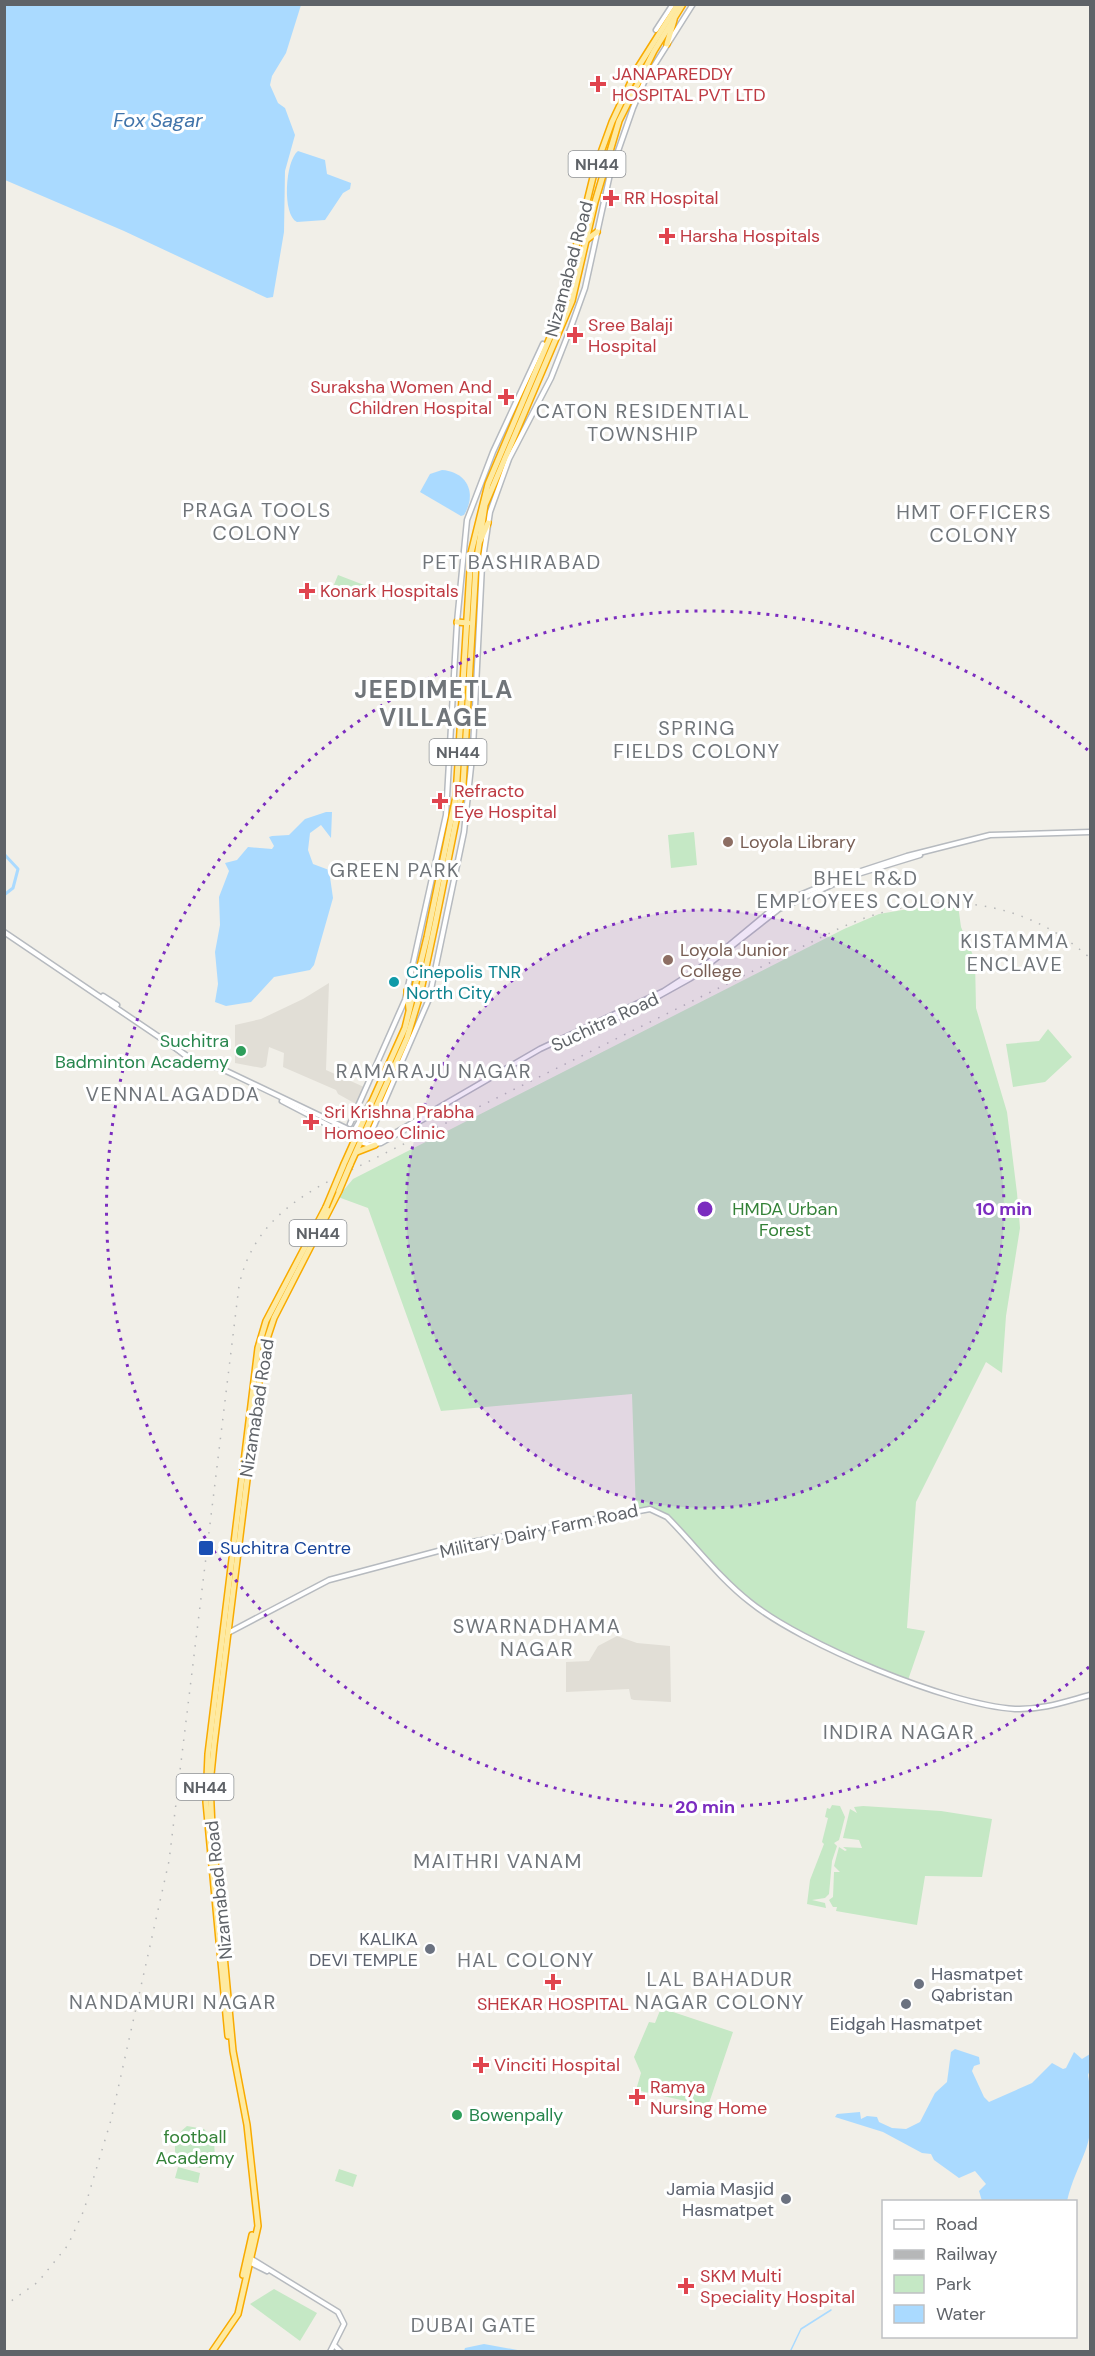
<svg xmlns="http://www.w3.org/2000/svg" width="1095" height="2356" font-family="'DM Sans',sans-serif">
	<rect width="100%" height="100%" fill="#f1efe8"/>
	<g fill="#e1ded6">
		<path d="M329 983 326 1070 364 1087 356 1104 338 1094 336 1090 283 1067 284 1053 269 1047 266 1066 262 1068 235 1063V1025L261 1019 303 999Z"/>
		<path d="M617 1636 637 1643 670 1646 671 1702 634 1700 631 1699 629 1689 566 1692V1662L589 1661 598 1646Z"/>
	</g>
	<g fill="#c5e8c5">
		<path d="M338 575 364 585 358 597 333 587Z"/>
		<path d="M694 832 697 865 671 868 668 835Z"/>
		<path d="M932 905H958L961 927 975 960 976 1008 1007 1112 1017 1193 1020 1228 1006 1316 1002 1373 986 1362 916 1502 907 1628 925 1631 908 1680C858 1661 790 1635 748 1601 716 1576 689 1541 661 1512L652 1510 636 1513 632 1394 441 1411 368 1208 338 1197 353 1179 844 929 879 914Z"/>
		<path d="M1048 1029 1072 1057 1045 1082 1013 1087 1006 1044 1039 1041Z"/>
		<path d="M832 1805 840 1806 845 1817 839 1840 834 1843 837 1846 832 1861 829 1894 825 1898 812 1900 825 1903 826 1908 807 1904 810 1880 824 1844 822 1842 828 1818 825 1817 827 1808 830 1809Z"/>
		<path d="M863 1806 941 1811 992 1819 982 1877 925 1876 917 1925 836 1911 837 1907H833L829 1900 833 1897 834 1872H840L834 1866 839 1847 845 1851 847 1850 843 1847 862 1848 859 1840 843 1838 850 1809 857 1813 854 1807Z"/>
		<path d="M661 2008 733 2032 708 2106 636 2090 641 2073 634 2057 649 2022 655 2023Z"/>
		<path d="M187 2126 204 2129 214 2140 215 2158 200 2168 177 2162C173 2147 174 2136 187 2126Z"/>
		<path d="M178 2167 200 2173 198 2183 175 2178Z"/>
		<path d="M339 2169 357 2175 353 2187 335 2181Z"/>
		<path d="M274 2289 317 2313 300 2341 250 2304Z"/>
	</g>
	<g fill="#aadaff">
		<path d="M5 4 301 5 286 53 272 76 270 85 278 103 285 108 295 135 285 171 284 232 273 297 267 298 124 231 5 180Z"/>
		<path d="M298 151 325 160 327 174 351 183 350 189 343 193 325 220 297 222C282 215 285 161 298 151Z"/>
		<path d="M442 470C468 472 477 494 464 515L461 516 420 492 430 474Z"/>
		<path d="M326 812H332L331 838 321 825 310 833 308 850 313 864 329 870 333 898 314 965 310 970 274 977 251 1002 226 1006 215 1002 218 984 215 952 220 925 219 897 229 871 225 863 237 860 248 847 272 849 274 846 269 837 272 836 289 835 305 819Z"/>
		<path d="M955 2049 979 2057 980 2064 974 2066 972 2071 984 2097 989 2102 1032 2083 1052 2063 1063 2069 1066 2068 1074 2052 1082 2059 1090 2054V2070L1088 2075C1092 2098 1094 2126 1086 2149 1079 2168 1072 2180 1067 2201H982L979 2191 986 2184 975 2171 959 2178 934 2160 931 2154 922 2153 883 2132 835 2117 837 2114 860 2112 861 2119 867 2116 877 2117 879 2122 892 2128 906 2129 920 2122 935 2093 947 2082 951 2052Z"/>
		<path d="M484 2344 523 2351H464L465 2348Z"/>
	</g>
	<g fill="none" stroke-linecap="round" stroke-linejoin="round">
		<path stroke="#aadaff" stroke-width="1.5" d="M790 2352 801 2329 831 2310"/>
		<path stroke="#aadaff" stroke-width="3" d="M4 854 18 869 13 888 4 895"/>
		<defs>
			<g id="secondary">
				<path d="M656 30 673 4"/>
				<path d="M861 873 920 855"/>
				<path d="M4 932 196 1062 220 1068 352 1131 355 1129 370 1103"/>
				<path d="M103 996 117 1005"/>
				<path d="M590 1029 628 1013 691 978 779 909 849 877"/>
				<path d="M167 1041 187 1057"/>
				<path d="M282 1101 355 1139"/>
				<path d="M350 1124 405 1000 446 815 457 622 467 520 493 452 543 344"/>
				<path d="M362 1138 376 1142 388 1137 540 1049 664 991 709 962 774 908 795 897 843 877 907 856 990 835 1090 832"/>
				<path d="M380 1141 372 1139 370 1135 429 999 464 832 473 748 482 565 490 512 509 459 551 378 571 327 585 288 610 174 633 108 645 80 693 4"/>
				<path d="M361 1142 370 1145 381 1143 436 1112"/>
				<path d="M228 1633 329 1580 472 1542 650 1509 667 1517C694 1544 719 1578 750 1602 802 1644 948 1705 1015 1709 1042 1710 1064 1702 1090 1695"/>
				<path d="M250 2258 338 2312 344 2324 330 2352"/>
				<path d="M249 2262 267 2271"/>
				<path d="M335 2346 341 2352"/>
			</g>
			<g id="trunk">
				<path d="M667 44 674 20"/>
				<path d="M585 241 597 232"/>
				<path d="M480 541 488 523"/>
				<path d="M457 622 468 623"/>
				<path d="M407 991 409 1009"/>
				<path d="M357 1152 375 1145"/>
				<path d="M344 1164 405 1028 427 937 456 796 471 553 488 484 559 316 595 169 612 122 637 69 678 4"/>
				<path d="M350 1165 407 1038 420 995 435 925 463 786 476 564 485 505 572 301 595 202 619 121 654 51 683 4"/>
				<path d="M228 2036 206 1802 208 1754 258 1348 266 1321 326 1207"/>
				<path d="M243 2275 252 2235"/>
				<path d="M212 2352 238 2314 258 2226 247 2125 233 2051 212 1827 210 1784 214 1745 263 1351 274 1318 339 1191"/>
			</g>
		</defs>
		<use href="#secondary" stroke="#b6babf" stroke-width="7"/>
		<use href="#trunk" stroke="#f9ab00" stroke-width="8"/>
		<use href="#secondary" stroke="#fff" stroke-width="4"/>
		<use href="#trunk" stroke="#feeaa1" stroke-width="5"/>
		<path stroke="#b6b7b8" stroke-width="1.5" stroke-dasharray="1.5 8" stroke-linecap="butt" d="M4 2306 38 2282 68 2245 84 2210 111 2120 169 1861 239 1286C250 1234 284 1205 329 1181L838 929C924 889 1017 893 1090 958"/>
		<defs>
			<g id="trunk-bridge">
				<path d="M339 1191 350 1165"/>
				<path d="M326 1207 344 1164"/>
			</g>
		</defs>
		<use href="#trunk-bridge" stroke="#f9ab00" stroke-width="8" stroke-linecap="butt"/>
		<use href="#trunk-bridge" stroke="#feeaa1" stroke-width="5"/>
	</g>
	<circle cx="705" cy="1209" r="299" fill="#7b2cbf" fill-opacity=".12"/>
	<g fill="none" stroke="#7b2cbf" stroke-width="3" stroke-dasharray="3 6">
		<circle cx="705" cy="1209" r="299"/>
		<path d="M1089 1667A598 598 0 1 1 1089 751"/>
	</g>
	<g fill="#e0444e" stroke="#fff" stroke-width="2">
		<path d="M595 75h6v6h6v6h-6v6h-6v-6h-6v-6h6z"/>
		<path d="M608 189h6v6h6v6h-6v6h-6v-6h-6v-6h6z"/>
		<path d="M664 227h6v6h6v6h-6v6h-6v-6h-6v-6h6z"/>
		<path d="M572 326h6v6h6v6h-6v6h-6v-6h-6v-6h6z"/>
		<path d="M503 388h6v6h6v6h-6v6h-6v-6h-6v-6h6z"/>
		<path d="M304 582h6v6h6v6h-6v6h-6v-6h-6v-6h6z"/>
		<path d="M437 792h6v6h6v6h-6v6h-6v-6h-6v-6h6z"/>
		<path d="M308 1113h6v6h6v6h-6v6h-6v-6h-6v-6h6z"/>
		<path d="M550 1973h6v6h6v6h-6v6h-6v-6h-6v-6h6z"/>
		<path d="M478 2056h6v6h6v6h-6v6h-6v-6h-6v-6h6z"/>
		<path d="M634 2088h6v6h6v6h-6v6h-6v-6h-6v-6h6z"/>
		<path d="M683 2277h6v6h6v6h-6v6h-6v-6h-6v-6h6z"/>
	</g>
	<g fill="#8d6e63" stroke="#fff" stroke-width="2">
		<circle cx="728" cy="842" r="6"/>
		<circle cx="668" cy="960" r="6"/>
	</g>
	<circle fill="#0f9aa8" stroke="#fff" stroke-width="2" cx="394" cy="982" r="6"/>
	<g fill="#2e9e5b" stroke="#fff" stroke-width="2">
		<circle cx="241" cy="1051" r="6"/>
		<circle cx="457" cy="2115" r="6"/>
	</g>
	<rect fill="#1a4fb4" stroke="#fff" stroke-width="2" x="198" y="1540" width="16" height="16" rx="3"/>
	<g fill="#6b7280" stroke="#fff" stroke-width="2">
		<circle cx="430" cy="1949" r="6"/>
		<circle cx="919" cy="1984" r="6"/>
		<circle cx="906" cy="2004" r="6"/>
		<circle cx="786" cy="2199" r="6"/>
	</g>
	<g text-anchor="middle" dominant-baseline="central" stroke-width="6" stroke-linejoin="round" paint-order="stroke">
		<g fill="#fff" stroke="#8f9295" stroke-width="1.5">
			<rect x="568.5" y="151" width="57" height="26" rx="4.5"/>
			<rect x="429.5" y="739" width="57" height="26" rx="4.5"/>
			<rect x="289.5" y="1220" width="57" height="26" rx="4.5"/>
			<rect x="176.5" y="1774" width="57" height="26" rx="4.5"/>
		</g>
		<g font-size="16" font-weight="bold" fill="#5f6368">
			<text x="597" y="164">NH44</text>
			<text x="458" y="752">NH44</text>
			<text x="318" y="1233">NH44</text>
			<text x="205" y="1787">NH44</text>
		</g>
		<g font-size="18" fill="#be3a42" stroke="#fff" text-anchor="start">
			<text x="612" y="74">JANAPAREDDY<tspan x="612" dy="21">HOSPITAL PVT LTD</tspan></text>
			<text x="624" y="198">RR Hospital</text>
			<text x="680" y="236">Harsha Hospitals</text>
			<text x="588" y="325">Sree Balaji<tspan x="588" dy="21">Hospital</tspan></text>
			<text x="492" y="387" text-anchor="end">Suraksha Women And<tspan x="492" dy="21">Children Hospital</tspan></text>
			<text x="320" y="591">Konark Hospitals</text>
			<text x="454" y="791">Refracto<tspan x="454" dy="21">Eye Hospital</tspan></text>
			<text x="324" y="1112">Sri Krishna Prabha<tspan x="324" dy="21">Homoeo Clinic</tspan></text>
			<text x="553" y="2004" text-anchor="middle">SHEKAR HOSPITAL</text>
			<text x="494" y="2065">Vinciti Hospital</text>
			<text x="650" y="2087">Ramya<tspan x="650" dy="21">Nursing Home</tspan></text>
			<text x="700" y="2276">SKM Multi<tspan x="700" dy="21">Speciality Hospital</tspan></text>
		</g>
		<g font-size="18" fill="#5f6368" stroke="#fff">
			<text transform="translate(569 269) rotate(-75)">Nizamabad Road</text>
			<text transform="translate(605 1022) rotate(-25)">Suchitra Road</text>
			<text transform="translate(257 1408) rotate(-81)">Nizamabad Road</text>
			<text transform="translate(539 1531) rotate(-12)">Military Dairy Farm Road</text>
			<text transform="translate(219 1890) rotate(-96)">Nizamabad Road</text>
		</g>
		<g font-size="18" fill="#785e54" stroke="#fff" text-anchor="start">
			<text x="740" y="842">Loyola Library</text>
			<text x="680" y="950">Loyola Junior<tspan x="680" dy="21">College</tspan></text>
		</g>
		<g font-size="18" fill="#0d838f" stroke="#fff" text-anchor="start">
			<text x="406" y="972">Cinepolis TNR<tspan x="406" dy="21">North City</tspan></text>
		</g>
		<g font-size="18" fill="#27864d" stroke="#fff" text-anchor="end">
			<text x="229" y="1041">Suchitra<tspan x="229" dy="21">Badminton Academy</tspan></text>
			<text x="469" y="2115" text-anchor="start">Bowenpally</text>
		</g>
		<g font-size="18" fill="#348238" stroke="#fff">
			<text x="785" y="1209">HMDA Urban<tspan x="785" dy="21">Forest</tspan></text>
			<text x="195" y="2137">football<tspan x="195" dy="21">Academy</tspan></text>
		</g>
		<g font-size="18" fill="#164399" stroke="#fff" text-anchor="start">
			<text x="220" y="1548">Suchitra Centre</text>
		</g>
		<g font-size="18" fill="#5b616d" stroke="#fff" text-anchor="end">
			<text x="418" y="1939">KALIKA<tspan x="418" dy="21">DEVI TEMPLE</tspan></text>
			<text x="931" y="1974" text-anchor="start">Hasmatpet<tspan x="931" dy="21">Qabristan</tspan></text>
			<text x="906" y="2024" text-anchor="middle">Eidgah Hasmatpet</text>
			<text x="774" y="2189">Jamia Masjid<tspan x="774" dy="21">Hasmatpet</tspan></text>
		</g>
		<g font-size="20" font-style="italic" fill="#4174aa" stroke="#fff">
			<text x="158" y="120">Fox Sagar</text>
		</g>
		<g font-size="20" letter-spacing="1.5" fill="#70757a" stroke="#fff">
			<text x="643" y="411">CATON RESIDENTIAL<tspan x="643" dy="23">TOWNSHIP</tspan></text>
			<text x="257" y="510">PRAGA TOOLS<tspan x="257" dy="23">COLONY</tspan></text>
			<text x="974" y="512">HMT OFFICERS<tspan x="974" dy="23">COLONY</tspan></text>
			<text x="512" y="562">PET BASHIRABAD</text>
			<text x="697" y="728">SPRING<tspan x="697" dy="23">FIELDS COLONY</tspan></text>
			<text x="395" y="870">GREEN PARK</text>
			<text x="866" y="878">BHEL R&amp;D<tspan x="866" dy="23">EMPLOYEES COLONY</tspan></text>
			<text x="1015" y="941">KISTAMMA<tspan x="1015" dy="23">ENCLAVE</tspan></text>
			<text x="434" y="1071">RAMARAJU NAGAR</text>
			<text x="173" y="1094">VENNALAGADDA</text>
			<text x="537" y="1626">SWARNADHAMA<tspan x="537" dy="23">NAGAR</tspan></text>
			<text x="899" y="1732">INDIRA NAGAR</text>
			<text x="498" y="1861">MAITHRI VANAM</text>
			<text x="526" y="1960">HAL COLONY</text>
			<text x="720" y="1979">LAL BAHADUR<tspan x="720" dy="23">NAGAR COLONY</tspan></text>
			<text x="173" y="2002">NANDAMURI NAGAR</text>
			<text x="474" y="2325">DUBAI GATE</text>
		</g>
		<g font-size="24" font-weight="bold" letter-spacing="1.5" fill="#70757a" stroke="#fff">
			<text x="434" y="689">JEEDIMETLA<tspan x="434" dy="28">VILLAGE</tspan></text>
		</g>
	</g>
	<circle cx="705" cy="1209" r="9" fill="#7b2cbf" stroke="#fff" stroke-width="3"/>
	<g font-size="18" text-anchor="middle" font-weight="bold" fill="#7b2cbf" stroke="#fff" stroke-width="6" stroke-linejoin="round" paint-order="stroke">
		<text x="1004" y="1215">10 min</text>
		<text x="705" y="1813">20 min</text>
	</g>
	<rect width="1095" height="2356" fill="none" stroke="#5f6368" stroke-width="12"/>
	<rect x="882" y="2200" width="195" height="138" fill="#ffffff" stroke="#bfc1c3" stroke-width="1.5"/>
	<rect x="894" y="2220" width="30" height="9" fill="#ffffff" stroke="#bfc1c3" stroke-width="1.5"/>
	<text x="936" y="2230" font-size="18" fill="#5f6368">Road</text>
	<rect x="894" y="2250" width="30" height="9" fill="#b6b7b8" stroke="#bfc1c3" stroke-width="1.5"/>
	<text x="936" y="2260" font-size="18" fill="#5f6368">Railway</text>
	<rect x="894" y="2275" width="30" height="18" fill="#c5e8c5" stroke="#bfc1c3" stroke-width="1.5"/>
	<text x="936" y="2290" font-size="18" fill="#5f6368">Park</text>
	<rect x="894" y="2305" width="30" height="18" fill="#aadaff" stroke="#bfc1c3" stroke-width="1.5"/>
	<text x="936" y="2320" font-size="18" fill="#5f6368">Water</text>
</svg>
